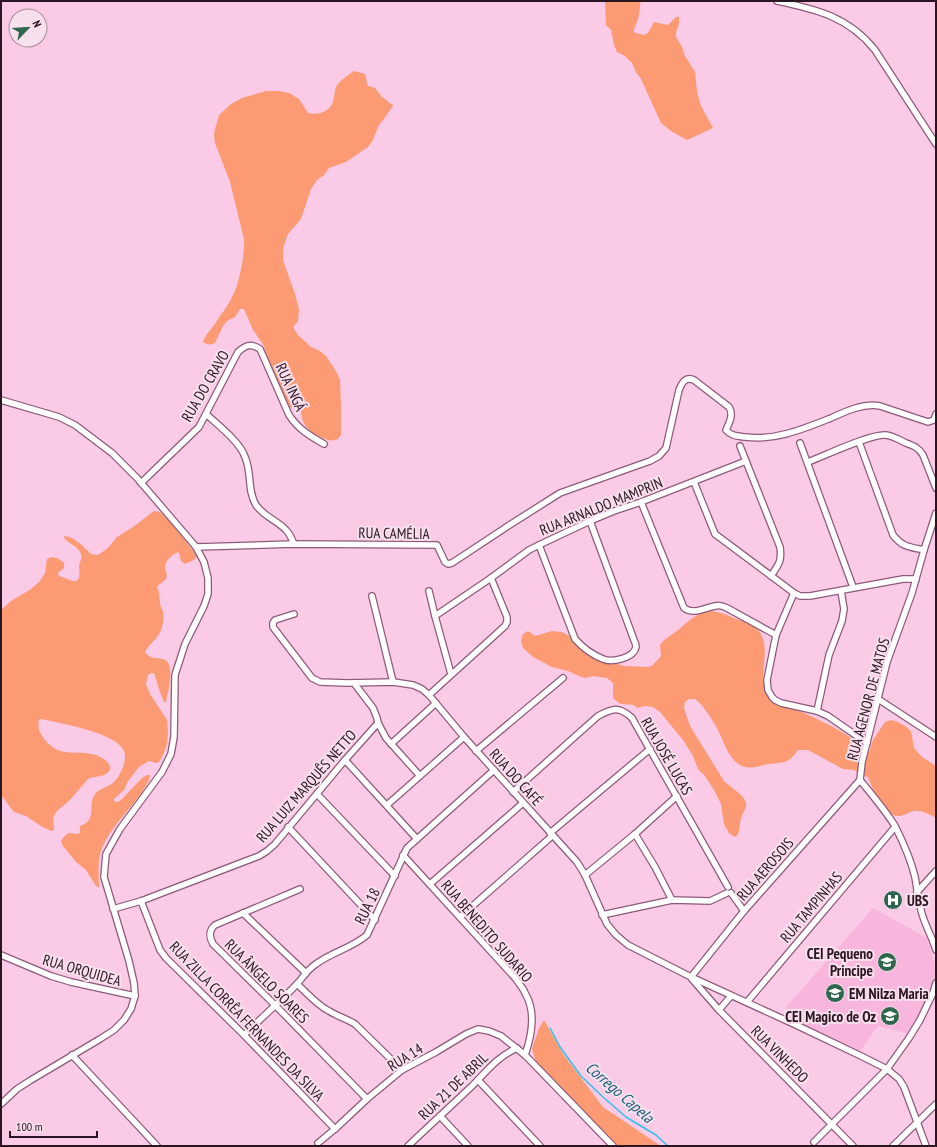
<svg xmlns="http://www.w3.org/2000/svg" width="937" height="1147" font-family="'PT Sans Narrow',sans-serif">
	<rect width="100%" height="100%" fill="#facae6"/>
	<path fill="#f8b6dd" d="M873 908 927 938 936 967V971L932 986 925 1005 909 1034 878 1026 860 1051 787 1017V1006Z"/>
	<g fill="#fc9b73">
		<path d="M605 1H641C639 7 640 13 638 19 637 23 634 26 634 32L636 33 644 35 648 33 654 22 668 25 676 17H679V24L676 32V37L682 47 685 56 695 72 697 92 701 106 713 128 687 140 671 131 661 123 641 79 636 72 632 63 625 56 617 52 614 45 611 30 607 26H606Z"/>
		<path d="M354 71 365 74C367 78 366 82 368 86L375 88 382 97 391 104H392L393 106 378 127 373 140 368 147 346 162 329 168 324 175 317 180 311 189 301 219 288 234 283 248V260L295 294 299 309 298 321 294 326V329L298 335 311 347 320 351 326 356 336 371 340 380 341 407V435L338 439C334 440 331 441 328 440 318 437 306 430 303 421 300 412 302 405 298 395L296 396 293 407 291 408 287 405 278 386 263 344 253 330 244 309H240L235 317 227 321 223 326 215 343C211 345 207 345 203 342 206 333 214 327 218 319 224 311 230 302 234 293 240 280 245 252 244 239L230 182 215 143 214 135 215 129 219 115 231 104 242 98 266 91H280L289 93 299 99 308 113C317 115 327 113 332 104 335 98 334 90 337 85 341 80 348 75 354 71Z"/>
		<path d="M154 511 160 512 171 522 197 556 194 560 185 564 181 561 179 553 178 552C172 555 164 561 165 569 166 573 168 575 166 578 164 583 159 583 157 587 160 593 159 597 160 603 160 606 162 609 163 612 164 619 163 628 159 634 155 641 149 644 145 652 152 661 156 656 165 660 175 665 168 693 166 702H164L160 692 154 673H151L148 675 146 684 150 694 167 720 168 732 167 744 163 755 159 762 156 763 149 761 139 767 128 781 124 790 114 799V801L116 802 120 801 142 778 147 775H150C150 787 121 817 113 829 109 834 105 841 102 848 97 860 99 874 99 888L96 886 86 870 76 862 63 846 61 841 63 838 68 833 77 834 80 833V826C99 820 86 803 96 793 103 786 111 788 118 777 123 769 127 759 124 751 117 733 63 724 46 720L41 719 39 720C37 728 40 734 45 740 61 759 75 749 96 755 102 757 118 767 106 774 101 777 94 776 88 779L70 800 57 811 53 818 54 830 51 831 41 826 26 816 14 812 1 795V610L11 601 31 589 40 581 45 573 47 559C54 555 59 559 64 563V568L58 573 59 576C64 577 72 582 77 581 81 576 79 572 79 566 80 562 82 558 81 554 78 545 67 544 63 536 74 536 84 547 91 554L98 555 108 548 117 537 133 527Z"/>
		<path d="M710 611C722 612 731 617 742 621 746 623 750 624 753 626 775 641 758 669 765 689 766 692 767 695 769 698 777 707 791 707 802 712 817 719 837 728 851 738 857 742 857 750 863 755L866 754 869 752 873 740 885 722 891 720 898 722 905 726 911 731 914 748 922 757 936 766V818C930 815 922 810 915 811 910 811 906 815 900 816 881 817 874 791 868 777L861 775 854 770 843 769 808 750H798C788 764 785 762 769 764 761 765 753 769 745 767 729 763 724 741 717 728 711 718 704 706 695 699H689L685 702 684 708 690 726 724 781C730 787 748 797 746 806 745 811 742 814 741 818 739 825 741 831 736 837L733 836 729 833 724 824 721 804 714 790 705 776 698 769 693 756 683 740 660 712 653 707 645 706 637 708C631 700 624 710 613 698V683L607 678 593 676 586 678 581 677 568 671 552 667 533 657 523 648 521 641 523 634 528 631 535 636 552 631 561 632 568 635 583 649 602 659 624 666 647 667 652 666 661 656 660 645 664 640 677 631 691 619 701 613Z"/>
		<path d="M544 1020 563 1054 603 1107 658 1144 660 1146H616L537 1065 532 1049 539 1028Z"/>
	</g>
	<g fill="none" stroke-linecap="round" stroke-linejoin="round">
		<path stroke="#2fc1eb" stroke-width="1.5" d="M550 1028 560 1047 581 1076 603 1097 626 1117 656 1135 668 1146"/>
		<defs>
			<g id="street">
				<path d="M777 1C816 9 849 17 875 50L936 144"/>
				<path d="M1 400 59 417 75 425 112 453 137 478 191 541 196 547 204 562 208 578V594L204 606 185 644 175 675 174 737 171 754 162 772 120 829 106 854 104 877 129 961 134 983 135 996 131 1009 124 1020 114 1030 100 1039 31 1080 17 1089 1 1104"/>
				<path d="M206 414C218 425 240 442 245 457 252 472 247 491 256 505 264 517 277 520 286 530 290 534 292 539 294 544"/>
				<path d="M859 442 893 535C902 547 910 547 924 550"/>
				<path d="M800 443 853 587"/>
				<path d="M740 446 780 547C782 561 779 564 771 576"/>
				<path d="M808 462C824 456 872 433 886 435 893 436 900 440 906 443 914 446 919 448 923 455L936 488"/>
				<path d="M694 482 715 534 794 593 800 596H810L903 579H916"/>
				<path d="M141 483 199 427 238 352C246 345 251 343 260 349L289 415C298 429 310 436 324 444"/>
				<path d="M641 502 684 608C694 615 704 608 715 606 719 605 723 606 727 608L776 635"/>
				<path d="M936 513 924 550 912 593 887 662 862 762 860 780C872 795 885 810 895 826 903 842 911 860 915 877 917 888 918 899 921 910 924 924 932 936 936 950"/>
				<path d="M539 545 575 639C582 647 593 655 603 659 612 663 634 658 636 647 636 644 635 642 634 640L590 521"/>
				<path d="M196 547 294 544 437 545 445 562 448 564 452 563 508 526 560 493 650 461 659 456 666 448 679 390C682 383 685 376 694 380L729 407C734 415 729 423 726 430 731 436 737 436 745 437 775 441 803 429 831 418 846 411 864 403 880 406L928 422 934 420 936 414"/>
				<path d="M429 591 435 616 451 674"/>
				<path d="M794 593 776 635 767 680 768 690 772 697 775 700 781 703 817 711 828 716 867 743"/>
				<path d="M372 596 393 682"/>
				<path d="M294 614 275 620 273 623V627L312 678 320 682 348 683 393 682 413 685 422 689 429 695 464 737 577 862 585 875 607 924 616 935 628 945 691 977 794 1024 861 1056 887 1069 899 1079 904 1087 926 1146"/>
				<path d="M435 616 491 578 529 550 539 545 590 521 614 511 641 502 746 461"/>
				<path d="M354 683 373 708 377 718 378 723 386 738 420 776"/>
				<path d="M429 695 505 626 507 622V617L491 578"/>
				<path d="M878 699 936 737"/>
				<path d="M817 711 829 655 842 621 844 609 841 591"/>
				<path d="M391 744 436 703"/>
				<path d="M476 751 563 678"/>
				<path d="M345 760 417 839"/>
				<path d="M513 792 598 716C613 708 619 706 632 718L728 887"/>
				<path d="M317 794 395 876"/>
				<path d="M387 805 464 737"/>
				<path d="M288 827 375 920"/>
				<path d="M550 833 650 749"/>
				<path d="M635 834 655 867 672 900"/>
				<path d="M403 855 516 979C519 984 523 988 525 993 536 1011 532 1035 525 1055"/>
				<path d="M585 875 635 834 677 796"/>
				<path d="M430 884 523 803"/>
				<path d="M300 889 215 925C209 930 209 937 213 944L275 1005 367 1099"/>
				<path d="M917 892 936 871"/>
				<path d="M731 893 744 911"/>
				<path d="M141 901 160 950 166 958 244 1035 335 1129"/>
				<path d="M113 909 141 901 259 856 267 851 275 844 345 760 378 723"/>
				<path d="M243 913 306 973"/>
				<path d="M602 915 672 900 710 901 727 893"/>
				<path d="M460 917 552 836"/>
				<path d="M1 955 51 976 71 982 135 996"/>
				<path d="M691 977 744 911 860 780"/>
				<path d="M692 979 719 1010 853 1146"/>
				<path d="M297 984C307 993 317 1005 329 1011 337 1016 347 1019 355 1024L402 1070"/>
				<path d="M747 1002 895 827"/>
				<path d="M719 1010 731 996"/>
				<path d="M244 1035C261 1018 280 1002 297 984 303 977 308 969 316 964 332 952 352 948 367 935L407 848 494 770"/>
				<path d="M72 1055 157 1146"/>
				<path d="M478 1080 540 1146"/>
				<path d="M440 1116 468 1146"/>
				<path d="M814 1142 887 1069 909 1038 920 1020 933 993 936 983"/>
				<path d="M318 1143 335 1129 367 1099 402 1070 436 1052 466 1034 478 1029 489 1031 501 1036 525 1055 613 1146"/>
				<path d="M408 1146C429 1126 451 1106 472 1086 487 1071 497 1057 517 1048"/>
				<path d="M893 1146 936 1104"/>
			</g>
		</defs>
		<use href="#street" stroke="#8e5a7a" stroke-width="8"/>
		<use href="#street" stroke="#fff" stroke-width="5.5"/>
	</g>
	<defs>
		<symbol id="hospital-disc" viewBox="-11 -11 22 22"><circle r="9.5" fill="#2f674e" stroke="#f8dfed"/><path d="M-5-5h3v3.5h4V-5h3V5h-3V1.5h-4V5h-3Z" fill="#fff"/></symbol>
		<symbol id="school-disc" viewBox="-11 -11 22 22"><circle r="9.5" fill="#2f674e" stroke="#f8dfed"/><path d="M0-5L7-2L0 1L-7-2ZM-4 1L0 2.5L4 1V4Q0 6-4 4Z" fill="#fff"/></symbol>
	</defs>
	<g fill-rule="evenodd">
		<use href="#hospital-disc" x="882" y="889" width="22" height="22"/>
		<use href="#school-disc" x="876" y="951" width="22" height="22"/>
		<use href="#school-disc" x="824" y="982" width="22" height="22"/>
		<use href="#school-disc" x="879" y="1005" width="22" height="22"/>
	</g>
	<g text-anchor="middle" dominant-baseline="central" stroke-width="4" stroke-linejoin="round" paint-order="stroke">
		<g font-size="15" fill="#2a1522" stroke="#f8dfed">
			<text transform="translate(205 386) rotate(-60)">RUA DO CRAVO</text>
			<text transform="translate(291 387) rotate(65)">RUA INGÁ</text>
			<text transform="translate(601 506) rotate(-22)">RUA ARNALDO MAMPRIN</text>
			<text transform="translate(394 533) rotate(1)">RUA CAMÉLIA</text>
			<text transform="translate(868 699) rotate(-75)">RUA AGENOR DE MATOS</text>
			<text transform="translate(667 756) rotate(60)">RUA JOSÉ LUCAS</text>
			<text transform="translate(516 777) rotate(48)">RUA DO CAFÉ</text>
			<text transform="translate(306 786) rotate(-49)">RUA LUIZ MARQUÊS NETTO</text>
			<text transform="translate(765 869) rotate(-49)">RUA AEROSOIS</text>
			<text transform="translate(367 906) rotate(-64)">RUA 18</text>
			<text transform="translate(811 907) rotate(-50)">RUA TAMPINHAS</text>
			<text transform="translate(487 931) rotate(49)">RUA BENEDITO SUDARIO</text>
			<text transform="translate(82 970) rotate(16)">RUA ORQUIDEA</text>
			<text transform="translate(267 981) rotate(45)">RUA ÂNGELO SOARES</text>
			<text transform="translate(247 1021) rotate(46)">RUA ZILLA CORRÊA FERNANDES DA SILVA</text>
			<text transform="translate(780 1054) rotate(45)">RUA VINHEDO</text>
			<text transform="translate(405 1057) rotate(-32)">RUA 14</text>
			<text transform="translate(453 1086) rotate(-44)">RUA 21 DE ABRIL</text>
		</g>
		<g font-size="15" font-weight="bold" fill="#2a1522" stroke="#f8dfed" text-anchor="start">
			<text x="907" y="900">UBS</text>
			<text x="873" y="953" text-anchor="end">CEI Pequeno<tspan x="873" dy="17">Principe</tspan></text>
			<text x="849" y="993">EM Nilza Maria</text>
			<text x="876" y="1016" text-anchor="end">CEI Magico de Oz</text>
		</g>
		<g font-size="16" font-style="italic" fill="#145f75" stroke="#f8dfed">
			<text transform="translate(620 1092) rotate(41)">Corrego Capela</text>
		</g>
	</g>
	<rect width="937" height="1147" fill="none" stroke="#2a1522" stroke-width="4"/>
	<g transform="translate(28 28) rotate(65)"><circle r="19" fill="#f8dfed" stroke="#a68e9c"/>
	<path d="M0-3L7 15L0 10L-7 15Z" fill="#2f674e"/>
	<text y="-6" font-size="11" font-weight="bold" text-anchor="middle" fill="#2a1522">N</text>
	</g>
	<path d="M10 1131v6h87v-6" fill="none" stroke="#2a1522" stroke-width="2"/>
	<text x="16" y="1131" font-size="12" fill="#2a1522" stroke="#f8dfed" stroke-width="3" paint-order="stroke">100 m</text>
</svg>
